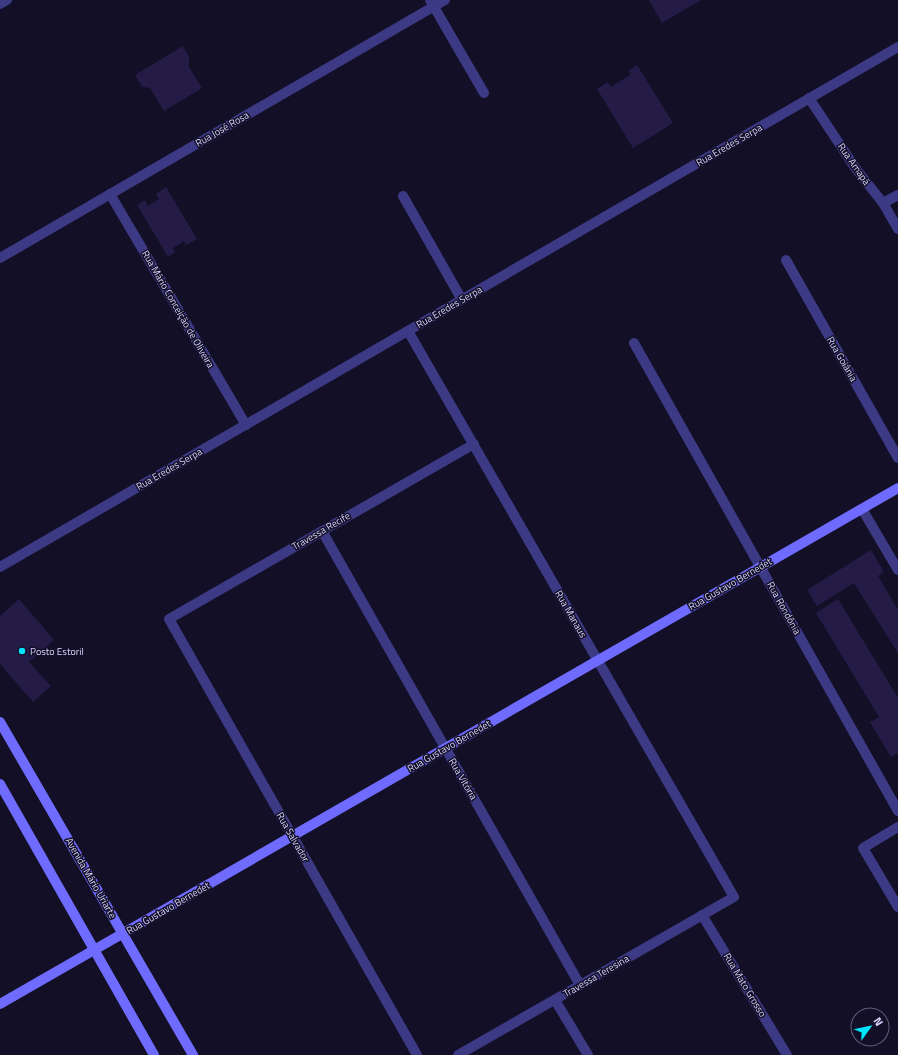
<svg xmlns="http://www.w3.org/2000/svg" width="898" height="1055" font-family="'Titillium Web',sans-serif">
	<rect width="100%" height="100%" fill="#130f26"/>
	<g fill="#241b47">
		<path d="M649 0H701L662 23Z"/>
		<path d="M183 46 189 57V67L202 88 164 111 150 88 142 87 135 75Z"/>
		<path d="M637 65 673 123 633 148 597 89 608 82 611 87 631 74 628 71Z"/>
		<path d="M166 187 197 239 186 245 184 241 173 248 175 252 168 257 137 205 145 200 148 206 159 199 156 194Z"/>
		<path d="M871 550 884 572 878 576 898 610V653L854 583 817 606 807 590Z"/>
		<path d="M19 599 54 640 29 662 51 686 33 702 0 664V616Z"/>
		<path d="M838 599 898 698V753L891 757 870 722 879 717 816 613Z"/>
	</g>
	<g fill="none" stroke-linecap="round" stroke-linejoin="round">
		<g stroke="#3d3a85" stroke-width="10">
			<path d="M430 0 484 93"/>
			<path d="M0 4 7 0"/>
			<path d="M809 98 856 169 883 203 898 229"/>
			<path d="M110 194 246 425"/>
			<path d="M403 196 462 300"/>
			<path d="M883 203 898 195"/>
			<path d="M0 258 445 0"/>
			<path d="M786 260 898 458"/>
			<path d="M408 331 734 897 458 1055"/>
			<path d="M634 343 898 811"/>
			<path d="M862 509 898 570"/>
			<path d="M322 531 580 985"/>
			<path d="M0 567 898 47"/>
			<path d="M898 827 863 848 898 907"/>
			<path d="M702 915 787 1055"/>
			<path d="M555 1000 588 1055"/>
			<path d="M417 1055 169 619 474 444"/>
		</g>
		<g stroke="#6f6bff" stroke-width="10">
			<path d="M0 722 193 1055"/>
			<path d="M0 784 154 1055"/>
			<path d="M0 1004 898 488"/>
		</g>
	</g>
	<circle fill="#00e5ff" stroke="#130f26" stroke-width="1.5" cx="22" cy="651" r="4"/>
	<g text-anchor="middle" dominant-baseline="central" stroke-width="3" stroke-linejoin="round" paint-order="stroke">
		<g font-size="10" fill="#d9d4ff" stroke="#130f26">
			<text transform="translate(222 129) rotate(-30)">Rua José Rosa</text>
			<text transform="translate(729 145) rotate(-30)">Rua Eredes Serpa</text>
			<text transform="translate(854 164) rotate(55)">Rua Amapá</text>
			<text transform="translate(449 307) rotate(-30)">Rua Eredes Serpa</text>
			<text transform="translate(178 309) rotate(60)">Rua Mário Conceição de Oliveira</text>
			<text transform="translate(842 359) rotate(60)">Rua Goiânia</text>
			<text transform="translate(169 469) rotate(-30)">Rua Eredes Serpa</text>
			<text transform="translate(321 531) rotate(-30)">Travessa Recife</text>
			<text transform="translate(730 584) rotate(-30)">Rua Gustavo Bernedet</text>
			<text transform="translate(784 608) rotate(61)">Rua Rondônia</text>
			<text transform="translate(571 614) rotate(60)">Rua Manaus</text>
			<text transform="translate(449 746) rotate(-30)">Rua Gustavo Bernedet</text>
			<text transform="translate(463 779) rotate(60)">Rua Vitória</text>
			<text transform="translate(293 837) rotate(60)">Rua Salvador</text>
			<text transform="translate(91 878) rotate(60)">Avenida Mário Uriarte</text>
			<text transform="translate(168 908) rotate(-30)">Rua Gustavo Bernedet</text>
			<text transform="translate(596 976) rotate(-30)">Travessa Teresina</text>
			<text transform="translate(745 985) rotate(59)">Rua Mato Grosso</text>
		</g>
		<g font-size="10" fill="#d9d4ff" stroke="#130f26" text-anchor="start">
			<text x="30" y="651">Posto Estoril</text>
		</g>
	</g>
	<g transform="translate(870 1027) rotate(57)"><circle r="19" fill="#130f26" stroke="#625e7d"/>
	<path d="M0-3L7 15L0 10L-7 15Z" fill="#00e5ff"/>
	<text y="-6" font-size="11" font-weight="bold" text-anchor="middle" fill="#d9d4ff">N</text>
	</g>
</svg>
